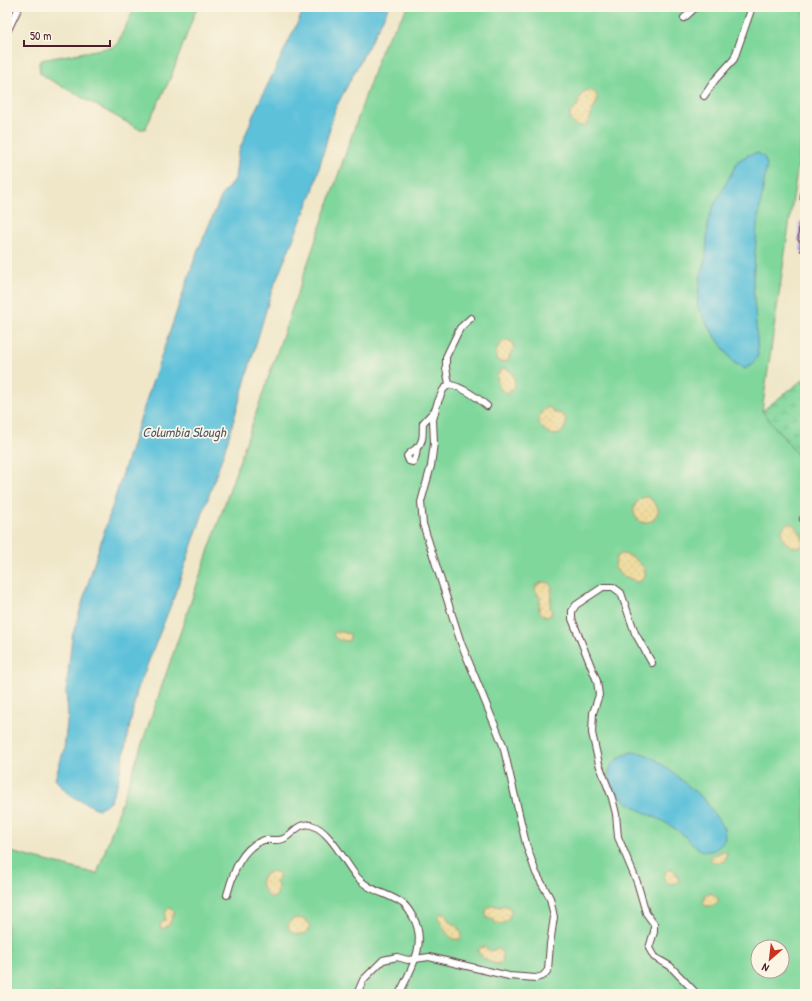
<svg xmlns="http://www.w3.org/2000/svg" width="812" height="1001" font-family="'Patrick Hand',sans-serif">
	<defs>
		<pattern id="wetland-marsh" width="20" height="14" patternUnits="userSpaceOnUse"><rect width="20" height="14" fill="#80d79c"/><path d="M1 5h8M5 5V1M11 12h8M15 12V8" fill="none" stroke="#70b887"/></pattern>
		<pattern id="sand-dots" width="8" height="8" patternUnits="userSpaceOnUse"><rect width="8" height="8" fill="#eeda9e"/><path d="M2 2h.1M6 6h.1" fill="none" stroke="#cebb88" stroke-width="1.8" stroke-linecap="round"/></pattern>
		<pattern id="building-back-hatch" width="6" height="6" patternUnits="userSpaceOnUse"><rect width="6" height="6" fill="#baa2ec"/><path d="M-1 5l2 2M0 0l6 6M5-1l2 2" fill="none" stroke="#9983bf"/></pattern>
	</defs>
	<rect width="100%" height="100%" fill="#fcf5e5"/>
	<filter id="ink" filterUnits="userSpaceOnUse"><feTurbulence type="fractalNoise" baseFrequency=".025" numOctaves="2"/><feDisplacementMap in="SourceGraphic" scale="8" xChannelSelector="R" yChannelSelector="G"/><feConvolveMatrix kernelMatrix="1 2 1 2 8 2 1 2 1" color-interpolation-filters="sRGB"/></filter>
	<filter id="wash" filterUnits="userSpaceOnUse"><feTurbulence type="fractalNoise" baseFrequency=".012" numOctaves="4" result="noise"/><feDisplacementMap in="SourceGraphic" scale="16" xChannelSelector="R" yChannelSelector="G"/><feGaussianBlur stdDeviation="0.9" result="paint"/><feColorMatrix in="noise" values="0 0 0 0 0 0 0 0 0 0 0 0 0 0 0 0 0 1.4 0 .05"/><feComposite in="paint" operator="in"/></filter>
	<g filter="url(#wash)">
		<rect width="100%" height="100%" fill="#f0e7c9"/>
		<g fill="#80d79c" stroke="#657b64" fill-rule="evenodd">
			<path d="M135 7H197L170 79 145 129H139L45 77 40 73 39 63 41 60 113 47 117 44Z"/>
			<path d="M408 7H805V116L762 411 805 464V994H7V851L97 874 383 45ZM758 947H782V971H758Z"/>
		</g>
		<path fill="url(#wetland-marsh)" stroke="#657b64" d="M805 378V464L762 411Z"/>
		<g fill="url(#sand-dots)" stroke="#9c7c64">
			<path d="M588 90C604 93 595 106 591 114 590 118 589 121 587 124 581 128 574 125 570 120V112C572 111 574 110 575 108 581 102 578 93 588 90Z"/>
			<path d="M506 340H508L512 342 514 349 510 354 508 361 500 362 496 358C496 349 498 345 506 340Z"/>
			<path d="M504 368 512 372C515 380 517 388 508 393 499 392 496 382 498 373Z"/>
			<path d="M548 407 553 410 554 413C572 411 567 435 555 435 549 435 543 428 539 424 538 417 541 410 548 407Z"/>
			<path d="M645 497C650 497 650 498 653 502 661 510 659 511 652 521L643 523C630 517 631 501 645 497Z"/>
			<path d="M788 523C798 524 802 535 803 544L800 547C786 549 774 533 788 523Z"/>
			<path d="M621 554C634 555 636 560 645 569V576L641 581 636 582 629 578 620 575 615 568 616 557Z"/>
			<path d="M543 582 550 583 552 588 550 607 552 612 551 615 547 617C537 613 539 607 540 598L535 590 536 585Z"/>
			<path d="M335 632H342L350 634V637L349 641 338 640 333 635Z"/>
			<path d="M724 851 727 853 725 861 715 863 710 860 711 856Z"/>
			<path d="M669 869 674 870 676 873 679 881C674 886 668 884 664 879L665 872Z"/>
			<path d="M272 871 277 872 280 875 279 879 275 882 278 885 277 895 273 898C266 897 263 889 261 882L264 875Z"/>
			<path d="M710 893 715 895 718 899V902L713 906H706L703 903 705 899 704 895Z"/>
			<path d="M492 905 500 907 504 905 510 908 512 912 509 916 508 920 502 924H496L493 919 487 918 486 915V910Z"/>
			<path d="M168 908 171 909 174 912 170 924 163 929 160 928 161 923 165 920V914Z"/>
			<path d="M443 912 446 914 449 921 455 924 462 934 460 940 453 939C445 933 443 926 438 917L439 915Z"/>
			<path d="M299 918 308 921 310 927 307 932C299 936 291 935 288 926L292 919Z"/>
			<path d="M485 947 490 951 497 949 501 951C503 956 504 961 500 964 493 965 480 958 478 951L479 948Z"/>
		</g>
		<g fill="#5dc1da" stroke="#547082">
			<path d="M305 7H389L335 109 313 191 271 293 227 443 174 597 137 691 118 782 110 802 98 809 69 795 55 779 64 749 68 714 66 692 72 637 96 557 148 395 196 255 222 195 235 179 238 154 254 113Z"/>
			<path d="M758 153 764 157 767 164 757 226 753 281 758 355 753 364 745 369 733 362 708 326 697 305 700 279 706 257 708 221 713 207 738 161 748 155Z"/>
			<path d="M631 752 642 753 655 759 672 772 705 800 724 829 725 839C721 846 714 853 705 851 697 850 691 842 686 837 680 832 674 828 668 824 656 817 642 812 630 804 619 797 601 777 613 763 618 758 625 755 631 752Z"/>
		</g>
		<g id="blocks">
			<g fill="url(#building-back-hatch)">
				<path d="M802 176 805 177V201L800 200Z"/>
				<path d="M799 222 805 223V252L800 251 801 241H798Z"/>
			</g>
		</g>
	</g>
	<g filter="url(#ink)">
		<use href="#blocks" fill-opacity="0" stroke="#633d43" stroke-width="1"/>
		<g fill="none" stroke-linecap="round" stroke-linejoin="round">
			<defs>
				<g id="lane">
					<path d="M684 18 696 7"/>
					<path d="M7 32 19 7"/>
					<path d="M7 68 8 70"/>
					<path d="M704 96 715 80 734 59 752 7"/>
					<path d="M449 384 446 368V357L460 328 471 318"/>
					<path d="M417 447C416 453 417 457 413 462L409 461 407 456C410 452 413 451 417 448 425 440 422 432 423 423L435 410"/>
					<path d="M803 519 805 521"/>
					<path d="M652 663 635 633 621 593 613 587H603L576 605 572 611V619L597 681 599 695 593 713 592 733 599 764 612 798 616 814 618 837 637 882 646 913 654 924V932L649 948 654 957 670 966 697 994"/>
					<path d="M227 895C233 874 240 848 264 840 271 839 279 842 285 838 294 832 300 822 311 825 330 830 345 863 357 877 369 891 387 893 402 903 407 906 410 912 413 917 428 943 411 970 399 994"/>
					<path d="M357 994 363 980 383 960 397 957 408 960 429 957 509 976 536 978 543 976 548 970 550 944 554 917 550 898 536 873 526 844 503 745 461 643 423 524 421 502 431 466 434 443 433 420 437 404 443 390 449 384C464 388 476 396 487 406"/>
				</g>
			</defs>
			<use href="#lane" stroke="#633d43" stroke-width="8"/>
			<use href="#lane" stroke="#fff" stroke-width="6"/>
		</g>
	</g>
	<g text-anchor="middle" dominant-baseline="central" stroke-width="3.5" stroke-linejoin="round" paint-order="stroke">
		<g font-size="14" font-style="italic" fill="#515868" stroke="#fcf5e5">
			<text x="184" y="431">Columbia Slough</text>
		</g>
	</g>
	<rect width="812" height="1001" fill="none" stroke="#fcf5e5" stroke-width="24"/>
	<g transform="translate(770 959) rotate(208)"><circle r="19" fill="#fcf5e5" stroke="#b59f9b"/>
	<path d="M0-3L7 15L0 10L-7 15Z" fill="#c8321e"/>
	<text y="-6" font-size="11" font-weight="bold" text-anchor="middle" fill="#4a1f2b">N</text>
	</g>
	<path d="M24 40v6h86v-6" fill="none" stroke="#4a1f2b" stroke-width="2"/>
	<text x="30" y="40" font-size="12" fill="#4a1f2b" stroke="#fcf5e5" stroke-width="3" paint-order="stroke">50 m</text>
</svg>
